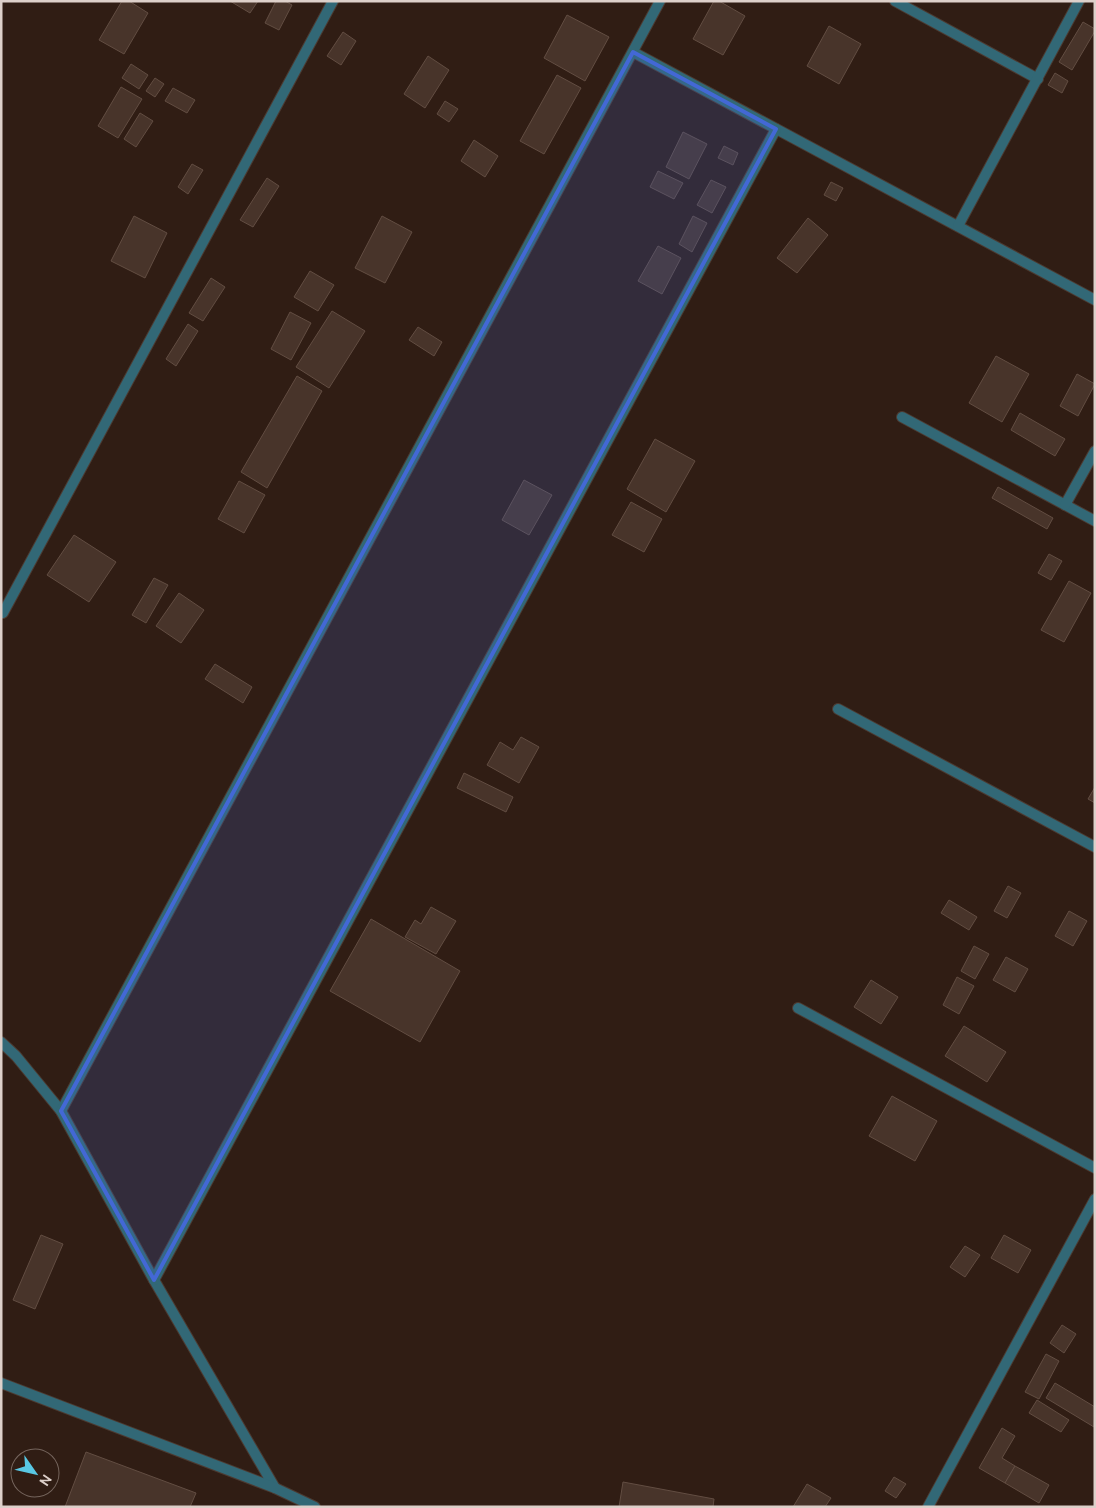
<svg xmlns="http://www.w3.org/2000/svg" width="1096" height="1508" font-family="Ubuntu,sans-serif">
	<rect width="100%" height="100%" fill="#301d14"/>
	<g fill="#48342a" stroke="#624d42">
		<path d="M122 1H129L148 13 124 54 99 40Z"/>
		<path d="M230 1H258L250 13Z"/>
		<path d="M276 1H285L292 5 279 30 265 23Z"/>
		<path d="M714 1H719L745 16 723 55 693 39Z"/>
		<path d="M567 15 609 37 585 81 544 58Z"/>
		<path d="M1083 22 1095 29V31L1072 70 1059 62Z"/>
		<path d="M829 26 861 44 839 84 807 66Z"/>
		<path d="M343 32 356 41 341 65 327 56Z"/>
		<path d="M428 56 449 70 425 108 404 94Z"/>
		<path d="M131 64 148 75 139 89 122 78Z"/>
		<path d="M1055 73 1068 81 1062 93 1048 85Z"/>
		<path d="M557 75 581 88 544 154 520 141Z"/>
		<path d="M155 78 164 84 155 97 146 91Z"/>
		<path d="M121 87 142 99 118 138 98 126Z"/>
		<path d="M173 88 195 100 187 113 165 101Z"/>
		<path d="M445 101 458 109 449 122 437 114Z"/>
		<path d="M140 113 153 121 136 147 124 139Z"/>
		<path d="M683 132 707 144 689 179 666 167Z"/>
		<path d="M474 140 498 156 485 177 461 161Z"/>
		<path d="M724 146 738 153 733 165 718 158Z"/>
		<path d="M192 164 203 170 188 194 178 187Z"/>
		<path d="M658 171 683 183 674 199 650 187Z"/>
		<path d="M267 178 279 186 253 227 240 220Z"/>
		<path d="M711 180 726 187 712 213 697 205Z"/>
		<path d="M831 182 843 188 836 201 824 195Z"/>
		<path d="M134 216 167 233 145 278 111 261Z"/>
		<path d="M382 216 412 232 385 283 355 268Z"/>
		<path d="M693 216 707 223 692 252 679 244Z"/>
		<path d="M808 218 828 235 797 273 777 258Z"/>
		<path d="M658 246 681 258 662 294 638 281Z"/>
		<path d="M310 271 334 285 318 311 294 297Z"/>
		<path d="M211 278 225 287 203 321 189 313Z"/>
		<path d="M332 311 365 331 329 388 296 367Z"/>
		<path d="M290 312 311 323 291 360 271 349Z"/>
		<path d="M188 324 198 331 176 366 166 359Z"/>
		<path d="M418 327 442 342 434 356 409 340Z"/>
		<path d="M996 356 1029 374 1002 422 969 403Z"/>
		<path d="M1077 374 1095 384 1078 416 1060 406Z"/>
		<path d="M297 376 322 391 267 488 241 472Z"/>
		<path d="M1020 413 1065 439 1055 456 1011 430Z"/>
		<path d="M655 439 695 461 666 512 627 489Z"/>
		<path d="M524 480 552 495 529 535 502 520Z"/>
		<path d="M239 481 265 495 244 533 218 519Z"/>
		<path d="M998 487 1053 518 1047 529 992 498Z"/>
		<path d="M631 502 662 519 644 552 612 535Z"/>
		<path d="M74 535 116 562 89 602 47 575Z"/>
		<path d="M1049 554 1062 561 1051 580 1038 573Z"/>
		<path d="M154 578 168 585 146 623 132 615Z"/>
		<path d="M1069 581 1091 593 1064 642 1041 630Z"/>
		<path d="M179 593 204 610 181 643 156 626Z"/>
		<path d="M215 664 252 687 243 703 205 679Z"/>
		<path d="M521 737 539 747 519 783 487 765 500 742 513 750Z"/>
		<path d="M464 773 513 797 506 812 457 788Z"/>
		<path d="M1095 787V803L1088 799Z"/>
		<path d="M1008 886 1021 893 1007 918 994 911Z"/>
		<path d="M949 900 977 917 969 930 941 913Z"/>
		<path d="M431 907 456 921 436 954 405 937 415 920 421 924Z"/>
		<path d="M1069 911 1087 921 1073 946 1055 936Z"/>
		<path d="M371 919 460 971 420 1042 330 991Z"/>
		<path d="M974 946 989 954 975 979 961 971Z"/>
		<path d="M1006 957 1028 969 1015 992 993 980Z"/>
		<path d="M957 977 974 986 959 1014 943 1005Z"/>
		<path d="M871 980 898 997 881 1024 854 1007Z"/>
		<path d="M964 1026 1006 1052 987 1082 945 1056Z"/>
		<path d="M892 1096 937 1121 915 1161 869 1136Z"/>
		<path d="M41 1235 63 1244 35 1309 13 1300Z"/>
		<path d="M1004 1235 1031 1250 1018 1273 991 1258Z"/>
		<path d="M965 1246 980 1255 965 1277 950 1267Z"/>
		<path d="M1062 1325 1076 1334 1064 1353 1050 1343Z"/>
		<path d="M1046 1354 1059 1361 1039 1399 1025 1392Z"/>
		<path d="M1055 1383 1095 1407 1094 1427 1046 1398Z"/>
		<path d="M1037 1400 1069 1420 1061 1432 1029 1413Z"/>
		<path d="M1002 1428 1015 1436 1002 1458 1015 1466 1005 1483 979 1468Z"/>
		<path d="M86 1452 196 1493 190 1507H65Z"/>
		<path d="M1015 1466 1049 1485 1039 1503 1005 1483Z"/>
		<path d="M894 1477 906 1484 896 1498 885 1491Z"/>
		<path d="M623 1482 714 1499 713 1507H619Z"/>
		<path d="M807 1484 831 1498 825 1507H793Z"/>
	</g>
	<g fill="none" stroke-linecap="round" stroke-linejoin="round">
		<defs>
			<g id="minor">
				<path d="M895 1 1038 79"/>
				<path d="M633 52 1095 300"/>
				<path d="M958 226 1079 1"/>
				<path d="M902 417 1095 521"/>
				<path d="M1065 505 1095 451"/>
				<path d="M3 613 333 1"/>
				<path d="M838 709 1095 847"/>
				<path d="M798 1008 1095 1168"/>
				<path d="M1 1042 16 1056 61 1111 154 1280 275 1488"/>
				<path d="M61 1111 660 1"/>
				<path d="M154 1280 776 129"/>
				<path d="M1 1383 275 1488 315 1507"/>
				<path d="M928 1507 1095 1199"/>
			</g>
		</defs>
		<use href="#minor" stroke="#4c3a31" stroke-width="12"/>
		<use href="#minor" stroke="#326876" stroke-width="10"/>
	</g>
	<path fill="#4368d5" fill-opacity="0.2" stroke="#4368d5" stroke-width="4" stroke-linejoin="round" d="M633 52 776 129 154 1280 61 1111Z"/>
	<rect width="1096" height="1508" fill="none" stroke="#ddd0ca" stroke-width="5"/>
	<g transform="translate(35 1473) rotate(124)"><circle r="24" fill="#301d14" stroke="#75655d"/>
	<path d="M0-4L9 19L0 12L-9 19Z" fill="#59c8e4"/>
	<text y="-8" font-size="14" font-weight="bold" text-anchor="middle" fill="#ddd0ca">N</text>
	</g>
</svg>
